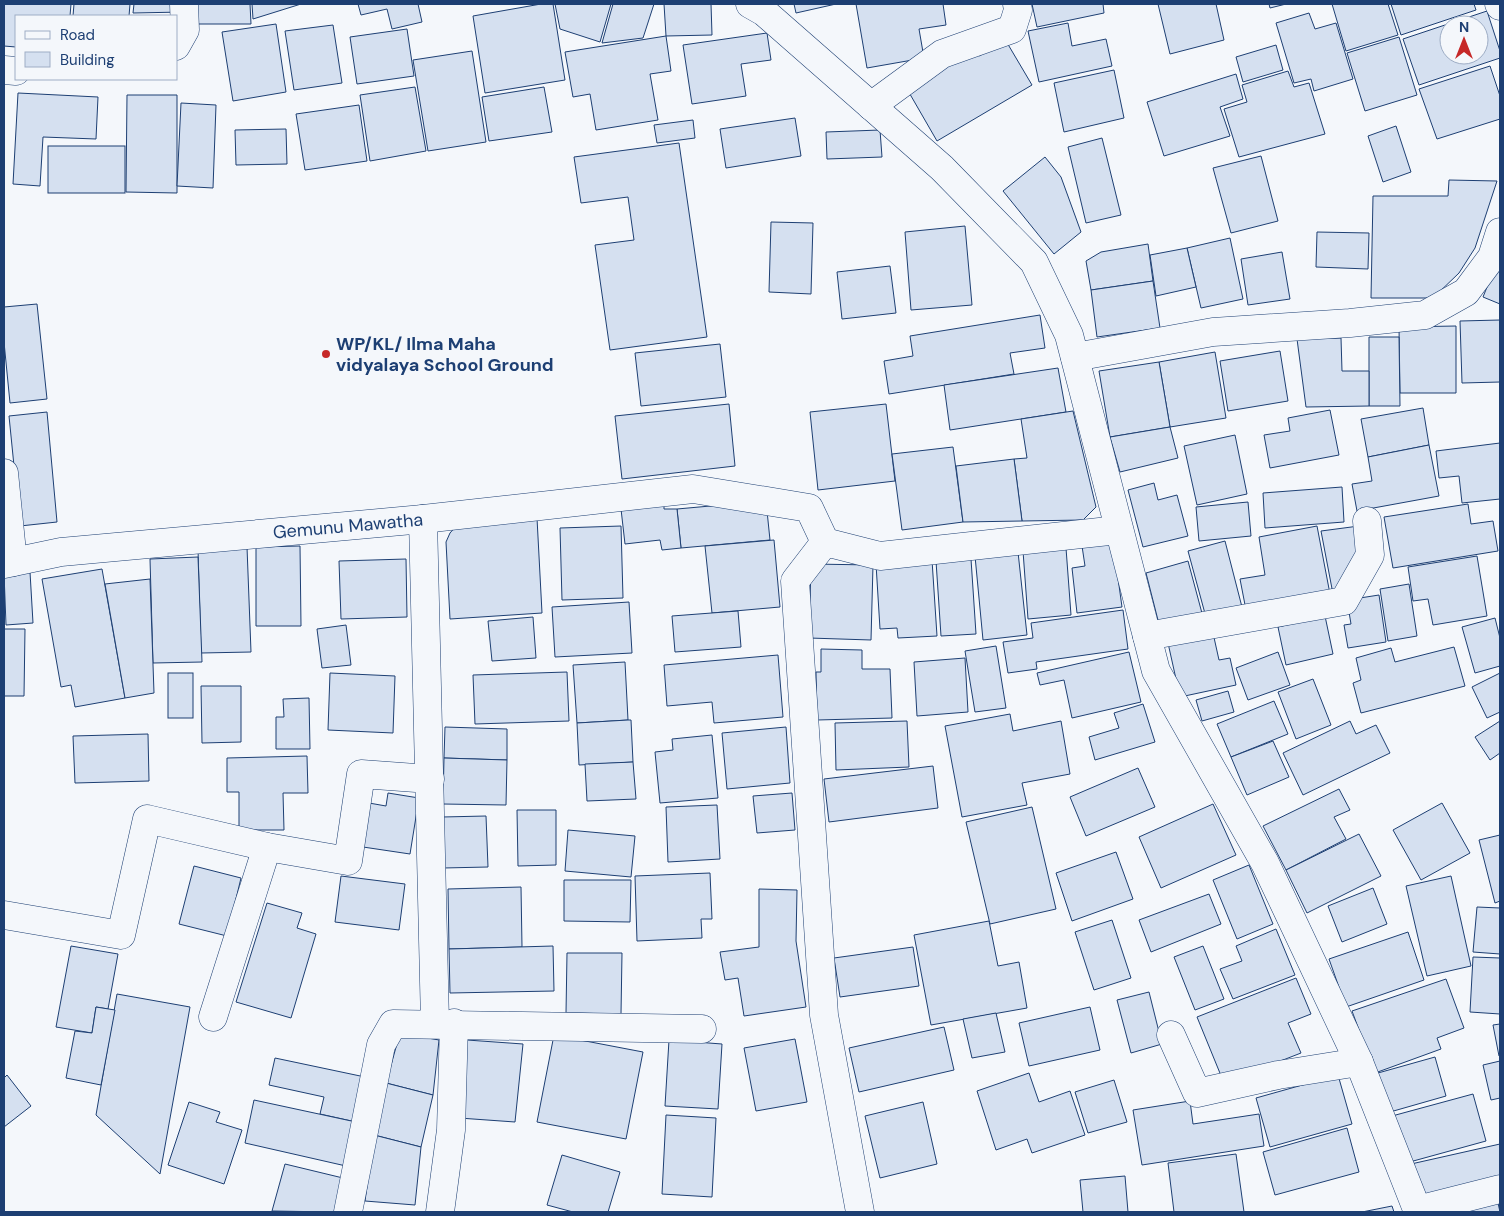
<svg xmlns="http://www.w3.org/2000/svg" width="1504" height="1216" font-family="'DM Sans',sans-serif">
	<rect width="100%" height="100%" fill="#f4f7fb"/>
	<g fill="#d5e0f0" stroke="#1d3f73" fill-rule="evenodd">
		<path d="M4 4H71L70 16H16V47L4 46Z"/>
		<path d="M74 4H130L129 16H73Z"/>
		<path d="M134 4H183V12L133 13Z"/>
		<path d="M195 4H250L251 24H196Z"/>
		<path d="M252 4H301L253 19Z"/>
		<path d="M358 4H418L422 22 392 29 387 9 361 15Z"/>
		<path d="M541 4H553L565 80 485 93 473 16Z"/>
		<path d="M555 4H611L600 42 560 29Z"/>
		<path d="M613 4H654L643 38 602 43Z"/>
		<path d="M664 4H711L712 35 666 36Z"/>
		<path d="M794 4H836L796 13Z"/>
		<path d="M856 4H943L946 25 919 29 924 58 867 68Z"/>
		<path d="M1032 4H1103L1104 13 1037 27Z"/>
		<path d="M1158 4H1216L1224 40 1170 54Z"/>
		<path d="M1269 4H1286L1270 8Z"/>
		<path d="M1332 4H1388L1398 35 1346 51Z"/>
		<path d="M1391 4H1474L1476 10 1401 35Z"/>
		<path d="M1487 11 1500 51V58L1419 85 1403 39ZM1449 25H1479V55H1449Z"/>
		<path d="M1309 13 1315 29 1336 23 1353 79 1314 91 1311 79 1294 83 1276 23Z"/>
		<path d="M1068 23 1072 46 1106 39 1112 66 1039 82 1028 31Z"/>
		<path d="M276 24 286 92 233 101 222 32Z"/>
		<path d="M333 25 342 83 294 90 285 31Z"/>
		<path d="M407 29 414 76 357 84 350 37Z"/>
		<path d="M767 33 771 60 741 64 746 96 692 104 683 45Z"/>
		<path d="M666 36 671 71 650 74 658 120 596 130 590 94 573 97 565 52Z"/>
		<path d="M1399 37 1417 95 1365 111 1347 53Z"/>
		<path d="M1006 41 1032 85 937 141 907 89 975 49 979 56Z"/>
		<path d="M1276 45 1283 70 1243 82 1236 57Z"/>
		<path d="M472 51 486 142 428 151 413 60Z"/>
		<path d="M1490 66 1500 96V119L1437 139 1419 89Z"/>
		<path d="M1114 70 1124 118 1064 132 1054 83Z"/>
		<path d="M1288 71 1294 87 1309 83 1325 134 1239 157 1224 109 1247 102 1242 85Z"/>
		<path d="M1236 74 1243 99 1220 107 1230 136 1164 156 1147 102Z"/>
		<path d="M415 87 426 151 370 161 360 95Z"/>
		<path d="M544 87 552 132 489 141 482 97Z"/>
		<path d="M18 93 98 97 96 139 43 137 40 186 13 184Z"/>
		<path d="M127 95H177V193L126 192Z"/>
		<path d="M181 103 216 105 213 188 177 186Z"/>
		<path d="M359 105 367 161 305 170 296 114Z"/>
		<path d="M795 118 801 156 726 168 720 129Z"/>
		<path d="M693 120 695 138 657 143 654 125Z"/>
		<path d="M1396 126 1411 172 1383 182 1368 136Z"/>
		<path d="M286 129 287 164 236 165 235 130Z"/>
		<path d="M880 130 882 157 827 159 826 132Z"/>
		<path d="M1102 138 1121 215 1086 223 1068 147Z"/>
		<path d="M679 143 707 337 610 350 595 245 634 240 628 197 581 203 574 157Z"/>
		<rect x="48" y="146" width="77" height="47"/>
		<path d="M1261 156 1278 221 1231 233 1213 168Z"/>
		<path d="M1045 157 1061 177 1081 232 1054 254 1003 191Z"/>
		<path d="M1449 180 1497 181 1475 248 1459 273 1433 298H1371L1373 196H1448Z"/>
		<path d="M771 222 813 223 811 294 769 292Z"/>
		<path d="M965 226 972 305 911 310 905 232Z"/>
		<path d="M1317 232 1369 233 1368 269 1316 267Z"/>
		<path d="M1230 238 1243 299 1201 308 1187 248Z"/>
		<path d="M1148 244 1153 281 1091 290 1086 261 1101 252Z"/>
		<path d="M1187 248 1196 287 1156 296 1150 255Z"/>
		<path d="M1282 252 1290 299 1248 305 1241 259Z"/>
		<path d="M1500 255V304L1483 297Z"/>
		<path d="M890 266 896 313 842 319 837 272Z"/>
		<path d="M1153 281 1160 328 1097 337 1091 290Z"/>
		<path d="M37 304 47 399 10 403 4 342V307Z"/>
		<path d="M1040 315 1045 348 1010 353 1014 374 889 394 884 361 913 356 910 336Z"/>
		<path d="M1500 320V382L1462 383 1460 321Z"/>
		<path d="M1456 326V393H1400L1399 327Z"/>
		<path d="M1369 337H1399L1400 406H1369Z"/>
		<path d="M1341 338 1342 371H1369V406L1306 407 1297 339Z"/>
		<path d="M720 344 726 397 641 406 635 353Z"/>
		<path d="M1280 351 1288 401 1228 411 1220 361Z"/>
		<path d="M1215 352 1226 418 1170 427 1159 362Z"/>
		<path d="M1159 362 1170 427 1110 437 1099 371Z"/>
		<path d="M1058 368 1066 412 950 430 944 385Z"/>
		<path d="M729 404 735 466 622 479 615 416Z"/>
		<path d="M886 404 895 481 818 490 810 412Z"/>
		<path d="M1423 408 1429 445 1368 457 1361 419Z"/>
		<path d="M1330 410 1339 455 1270 468 1264 435 1290 431 1288 418Z"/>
		<path d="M1073 411 1096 507 1083 520 1022 521 1014 459 1027 458 1021 419Z"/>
		<path d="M47 412 57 522 20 526 9 416Z"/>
		<path d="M1170 427 1178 458 1120 472 1110 437Z"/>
		<path d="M1235 435 1247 494 1197 505 1184 446Z"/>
		<path d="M1500 443V499L1462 503 1459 476 1439 478 1436 451Z"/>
		<path d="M1429 445 1439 496 1357 511 1352 484 1372 481 1368 457Z"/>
		<path d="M953 447 963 522 902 530 892 454Z"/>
		<path d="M1014 459 1022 521 963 522 956 466Z"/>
		<path d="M1154 483 1158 500 1177 495 1188 536 1143 547 1128 490Z"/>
		<path d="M1342 487 1344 522 1265 528 1263 493Z"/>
		<path d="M766 501 770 540 681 548 677 509Z"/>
		<path d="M1248 502 1251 536 1199 541 1196 507Z"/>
		<path d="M1468 504 1471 524 1493 521 1498 551 1393 568 1384 517Z"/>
		<path d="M664 505V509H677L681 548 662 550 660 540 625 544 621 509Z"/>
		<path d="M537 518 542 613 450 619 446 542 450 533 457 525Z"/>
		<path d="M621 526 623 598 562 600 560 528Z"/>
		<path d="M1317 526 1330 594 1246 610 1240 579 1265 575 1259 537Z"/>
		<path d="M1359 526 1364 557 1333 594 1321 531Z"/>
		<path d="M774 540 780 607 712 613 705 546Z"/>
		<path d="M1225 541 1243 611 1207 621 1188 551Z"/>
		<path d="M1113 542 1122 607 1077 613 1072 568 1085 566 1082 546Z"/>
		<path d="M300 546 301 626H256V547Z"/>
		<path d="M247 547 251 652 201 653 198 549Z"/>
		<path d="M1066 548 1071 615 1028 619 1023 551Z"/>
		<path d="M1018 552 1027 635 983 640 975 556Z"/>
		<path d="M1477 556 1487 616 1433 625 1428 599 1413 601 1408 567Z"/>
		<path d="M198 557 202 662 153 663 150 559Z"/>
		<path d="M406 559 407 617 341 619 339 561Z"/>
		<path d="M971 559 976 634 941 636 936 561Z"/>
		<path d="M932 560 937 636 898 638 897 628 880 629 876 564Z"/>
		<path d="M1188 561 1203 617 1160 628 1146 573Z"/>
		<path d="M811 564 873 565 871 640 809 638Z"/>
		<path d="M102 569 125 698 75 707 71 685 61 687 42 579Z"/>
		<path d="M30 572 33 623 6 625 4 573Z"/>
		<path d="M150 579 154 693 125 698 105 584Z"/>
		<path d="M1409 584 1417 636 1388 641 1380 589Z"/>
		<path d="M1379 595 1386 642 1348 648 1344 625 1351 624 1347 600Z"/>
		<path d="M629 602 632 653 555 657 552 607Z"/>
		<path d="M1123 610 1128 649 1036 662 1037 669 1008 673 1003 642 1033 638 1031 623Z"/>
		<path d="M738 611 741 647 675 652 672 616Z"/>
		<path d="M1325 616 1333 654 1286 665 1278 627Z"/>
		<path d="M533 617 536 658 492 661 488 621Z"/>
		<path d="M1495 618 1500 638V666L1475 673 1462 627Z"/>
		<path d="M346 625 351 665 322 668 317 629Z"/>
		<path d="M4 629H25L24 696H4Z"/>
		<path d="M1213 633 1219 660 1230 658 1236 685 1180 697 1168 643Z"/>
		<path d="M996 646 1006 708 975 712 965 651Z"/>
		<path d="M1454 647 1465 686 1361 713 1353 683 1361 680 1356 658 1391 648 1395 662Z"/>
		<path d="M821 649 862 650V669H890L892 718 817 720 816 672H821Z"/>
		<path d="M1129 652 1141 702 1072 718 1064 680 1040 685 1037 673Z"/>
		<path d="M1278 652 1290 685 1248 700 1236 668Z"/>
		<path d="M778 655 783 717 714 723 712 702 667 706 664 665Z"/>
		<path d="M965 658 968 712 917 716 914 662Z"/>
		<path d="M625 662 628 720 577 723 573 665Z"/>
		<path d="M567 672 569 721 475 724 473 675Z"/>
		<rect x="168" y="673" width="25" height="45"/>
		<path d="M330 673 395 676 393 733 328 730Z"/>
		<path d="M1500 673V712L1487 718 1472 687Z"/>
		<path d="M1313 679 1331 725 1296 739 1278 692Z"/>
		<path d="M201 686H241V742L202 743Z"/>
		<path d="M1228 691 1234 712 1202 721 1196 700Z"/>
		<path d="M309 698 310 749H276V717H284L283 699Z"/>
		<path d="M1274 701 1288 734 1231 757 1217 724Z"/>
		<path d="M1143 704 1155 742 1095 760 1089 737 1119 728 1114 713Z"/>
		<path d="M1010 714 1013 731 1061 721 1070 774 1022 783 1027 805 962 817 945 726Z"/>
		<path d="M628 720H631L633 762 579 765 577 723Z"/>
		<path d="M907 721 909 767 836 770 835 723Z"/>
		<path d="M1350 721 1356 734 1376 725 1390 753 1303 795 1283 753Z"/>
		<path d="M1500 721V753L1490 760 1475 737Z"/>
		<path d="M445 727 507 729V760L444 758Z"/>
		<path d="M786 727 790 783 727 789 722 733Z"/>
		<path d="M148 734 149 781 75 783 73 736Z"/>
		<path d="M712 735 718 798 660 803 655 752 673 750 672 739Z"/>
		<path d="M1273 741 1289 777 1247 795 1231 757Z"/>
		<path d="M307 756 308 793H283L284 830H239V792H227V758Z"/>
		<path d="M444 758 507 760 506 805 443 804Z"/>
		<path d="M633 762 636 799 587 801 585 764Z"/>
		<path d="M933 766 938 808 829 822 824 779Z"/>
		<path d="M1138 768 1155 807 1086 836 1070 797Z"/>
		<path d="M1339 789 1350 810 1334 817 1346 839 1286 870 1263 826Z"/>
		<path d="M388 793 419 798 410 854 363 847 369 803 386 806Z"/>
		<path d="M792 793 795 830 757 833 753 796Z"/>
		<path d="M1442 803 1470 853 1421 880 1393 830Z"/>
		<path d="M1213 804 1236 855 1161 888 1139 837Z"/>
		<path d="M717 805 720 859 668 862 666 807Z"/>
		<path d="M1032 807 1056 909 990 924 966 822Z"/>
		<path d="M517 810H556V865L518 866Z"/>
		<path d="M486 816 488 867 443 868 442 817Z"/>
		<path d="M568 830 635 836 631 877 565 871Z"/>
		<path d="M1359 834 1381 876 1307 913 1286 870Z"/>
		<path d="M1500 835V901L1495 903 1479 840Z"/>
		<path d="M1116 852 1133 899 1072 921 1056 873Z"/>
		<path d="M1249 865 1273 924 1237 939 1213 880Z"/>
		<path d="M194 866 241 878 227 936 179 924Z"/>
		<path d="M710 873 712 919H701L702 938 637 941 635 876Z"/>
		<path d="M341 876 405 884 399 930 335 922Z"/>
		<path d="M1451 876 1471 966 1427 976 1406 886Z"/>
		<path d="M564 880H631L630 922 564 921Z"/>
		<path d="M521 887 522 947 449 949 448 889Z"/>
		<path d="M1373 888 1387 924 1342 942 1328 906Z"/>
		<path d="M759 889 797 890 796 941 806 1007 744 1016 738 978 725 980 720 952 759 947Z"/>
		<path d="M1209 894 1221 924 1151 952 1139 920Z"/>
		<path d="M267 903 302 913 297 928 316 934 291 1018 236 1002Z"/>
		<path d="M1477 907 1500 908V954L1473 952Z"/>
		<path d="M1112 920 1131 978 1094 990 1075 932Z"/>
		<path d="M989 921 998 966 1019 962 1027 1008 931 1025 914 935Z"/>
		<path d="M1276 929 1295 975 1233 999 1220 969 1242 961 1236 946Z"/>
		<path d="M1408 932 1424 980 1346 1007 1329 959Z"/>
		<path d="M71 946 118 954 108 1009 96 1007 92 1033 56 1027Z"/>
		<path d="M553 946 554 991 450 993 449 949Z"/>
		<path d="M1203 946 1224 999 1195 1010 1174 957Z"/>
		<path d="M913 947 919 986 840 997 834 958Z"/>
		<path d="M567 953H622L621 1014 566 1013Z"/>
		<path d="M1473 957 1500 958V1014L1470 1012Z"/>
		<path d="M1296 978 1311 1014 1288 1023 1301 1053 1224 1083 1197 1017Z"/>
		<path d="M1446 979 1464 1028 1437 1038 1441 1049 1375 1073 1352 1011Z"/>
		<path d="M1149 992 1162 1044 1131 1053 1117 1000Z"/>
		<path d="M117 994 190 1007 160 1174 96 1115Z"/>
		<path d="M96 1007 115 1010 101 1085 66 1078 75 1031 92 1033Z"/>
		<path d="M1090 1007 1100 1050 1029 1066 1019 1023Z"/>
		<path d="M996 1013 1005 1052 972 1058 963 1019Z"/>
		<path d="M1500 1024V1056H1499L1493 1025Z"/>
		<path d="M944 1027 954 1070 859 1092 849 1048Z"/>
		<path d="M400 1033 439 1040 433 1095 386 1083Z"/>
		<path d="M554 1035 643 1052 626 1139 537 1122Z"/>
		<path d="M795 1039 807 1102 756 1111 744 1048Z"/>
		<path d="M467 1040 523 1044 515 1122 459 1118Z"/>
		<path d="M669 1040 722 1044 718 1109 665 1106Z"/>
		<path d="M1435 1057 1446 1096 1390 1112 1378 1073Z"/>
		<path d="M275 1058 365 1077 356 1122 320 1114 324 1097 269 1085Z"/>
		<path d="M1500 1061V1098L1491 1100 1483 1065Z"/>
		<path d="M1029 1073 1039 1102 1070 1091 1085 1135 1032 1153 1027 1139 996 1150 977 1091Z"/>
		<path d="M7 1075 31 1106 4 1127V1078Z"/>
		<path d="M1338 1075 1352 1124 1270 1147 1256 1098Z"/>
		<path d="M1114 1080 1127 1122 1088 1133 1075 1092Z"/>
		<path d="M386 1083 433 1095 421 1147 374 1135Z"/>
		<path d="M1473 1094 1486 1141 1406 1163 1392 1116Z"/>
		<path d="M254 1100 356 1122 346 1166 245 1143Z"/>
		<path d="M1190 1101 1193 1124 1259 1114 1264 1146 1142 1165 1133 1110Z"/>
		<path d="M189 1102 220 1112 216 1122 242 1130 224 1184 168 1165Z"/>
		<path d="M923 1102 937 1164 880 1178 865 1116Z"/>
		<path d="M666 1115 716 1118 712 1197 662 1194Z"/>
		<path d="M1347 1128 1359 1172 1275 1195 1263 1152Z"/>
		<path d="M374 1135 421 1147 415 1205 365 1201Z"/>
		<path d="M1500 1144V1186L1421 1205 1411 1164Z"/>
		<path d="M1236 1154 1244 1212H1174L1168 1163Z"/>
		<path d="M562 1155 620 1172 608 1212H573L547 1205Z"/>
		<path d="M285 1164 343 1178 334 1212 272 1211Z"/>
		<path d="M1125 1176 1128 1212H1083L1080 1180Z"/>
		<path d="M1496 1194 1500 1212H1430Z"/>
		<path d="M1392 1206 1394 1212H1362Z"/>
	</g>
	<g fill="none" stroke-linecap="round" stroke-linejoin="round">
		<defs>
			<g id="minor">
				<path d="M750 4 764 12 942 168 1034 262 1069 335 1156 671 1265 863 1359 1062 1418 1212"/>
				<path d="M1499 4 1500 6"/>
				<path d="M176 46 185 30 184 4"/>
				<path d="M4 70 16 71"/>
				<path d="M871 106 942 54 1012 29 1018 10 1017 4"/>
				<path d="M1075 357 1213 332 1350 323 1425 315 1466 292 1492 257 1500 232"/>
				<path d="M4 473 13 562"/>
				<path d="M423 519 435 1023"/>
				<path d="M4 564 61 552 423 519 693 489 809 508 825 542"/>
				<path d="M1147 636 1344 601 1370 555 1367 521"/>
				<path d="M4 915 121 935 147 819 267 847 348 861 361 774 430 779"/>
				<path d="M213 1017 267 847"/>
				<path d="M1171 1035 1197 1093 1278 1075 1359 1062"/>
				<path d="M1417 1210 1500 1189"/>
				<path d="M348 1212 381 1045 393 1024 702 1029"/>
				<path d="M440 1212 451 1130 454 1023"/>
				<path d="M860 1212 824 1015 795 581 825 542 880 556 1118 530"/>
			</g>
		</defs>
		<use href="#minor" stroke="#1d3f73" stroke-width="29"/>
		<use href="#minor" stroke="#f4f7fb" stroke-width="28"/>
	</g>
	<circle fill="#c62828" stroke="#f4f7fb" stroke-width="2" cx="326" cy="354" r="5"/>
	<g text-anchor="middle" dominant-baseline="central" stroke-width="4" stroke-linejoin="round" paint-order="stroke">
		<g font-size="18" font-weight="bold" fill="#1d3f73" stroke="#f4f7fb" text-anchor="start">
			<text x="336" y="344">WP/KL/ Ilma Maha<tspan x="336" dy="21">vidyalaya School Ground</tspan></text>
		</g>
		<g font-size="18" fill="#1d3f73" stroke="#f4f7fb">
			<text transform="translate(348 526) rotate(-5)">Gemunu Mawatha</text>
		</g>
	</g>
	<rect width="1504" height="1216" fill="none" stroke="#1d3f73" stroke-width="10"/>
	<rect x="15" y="15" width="162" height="65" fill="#f4f7fb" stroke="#9eadc5"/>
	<rect x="25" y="31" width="25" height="8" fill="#f4f7fb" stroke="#9eadc5"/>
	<text x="60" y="40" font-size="15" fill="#1d3f73">Road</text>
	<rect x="25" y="52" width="25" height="15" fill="#d5e0f0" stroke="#9eadc5"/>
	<text x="60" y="65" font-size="15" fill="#1d3f73">Building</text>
	<g transform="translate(1464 40)"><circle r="24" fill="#f4f7fb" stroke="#9eadc5"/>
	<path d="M0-4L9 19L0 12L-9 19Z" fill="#c62828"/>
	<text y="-8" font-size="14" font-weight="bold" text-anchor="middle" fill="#1d3f73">N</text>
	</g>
</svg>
